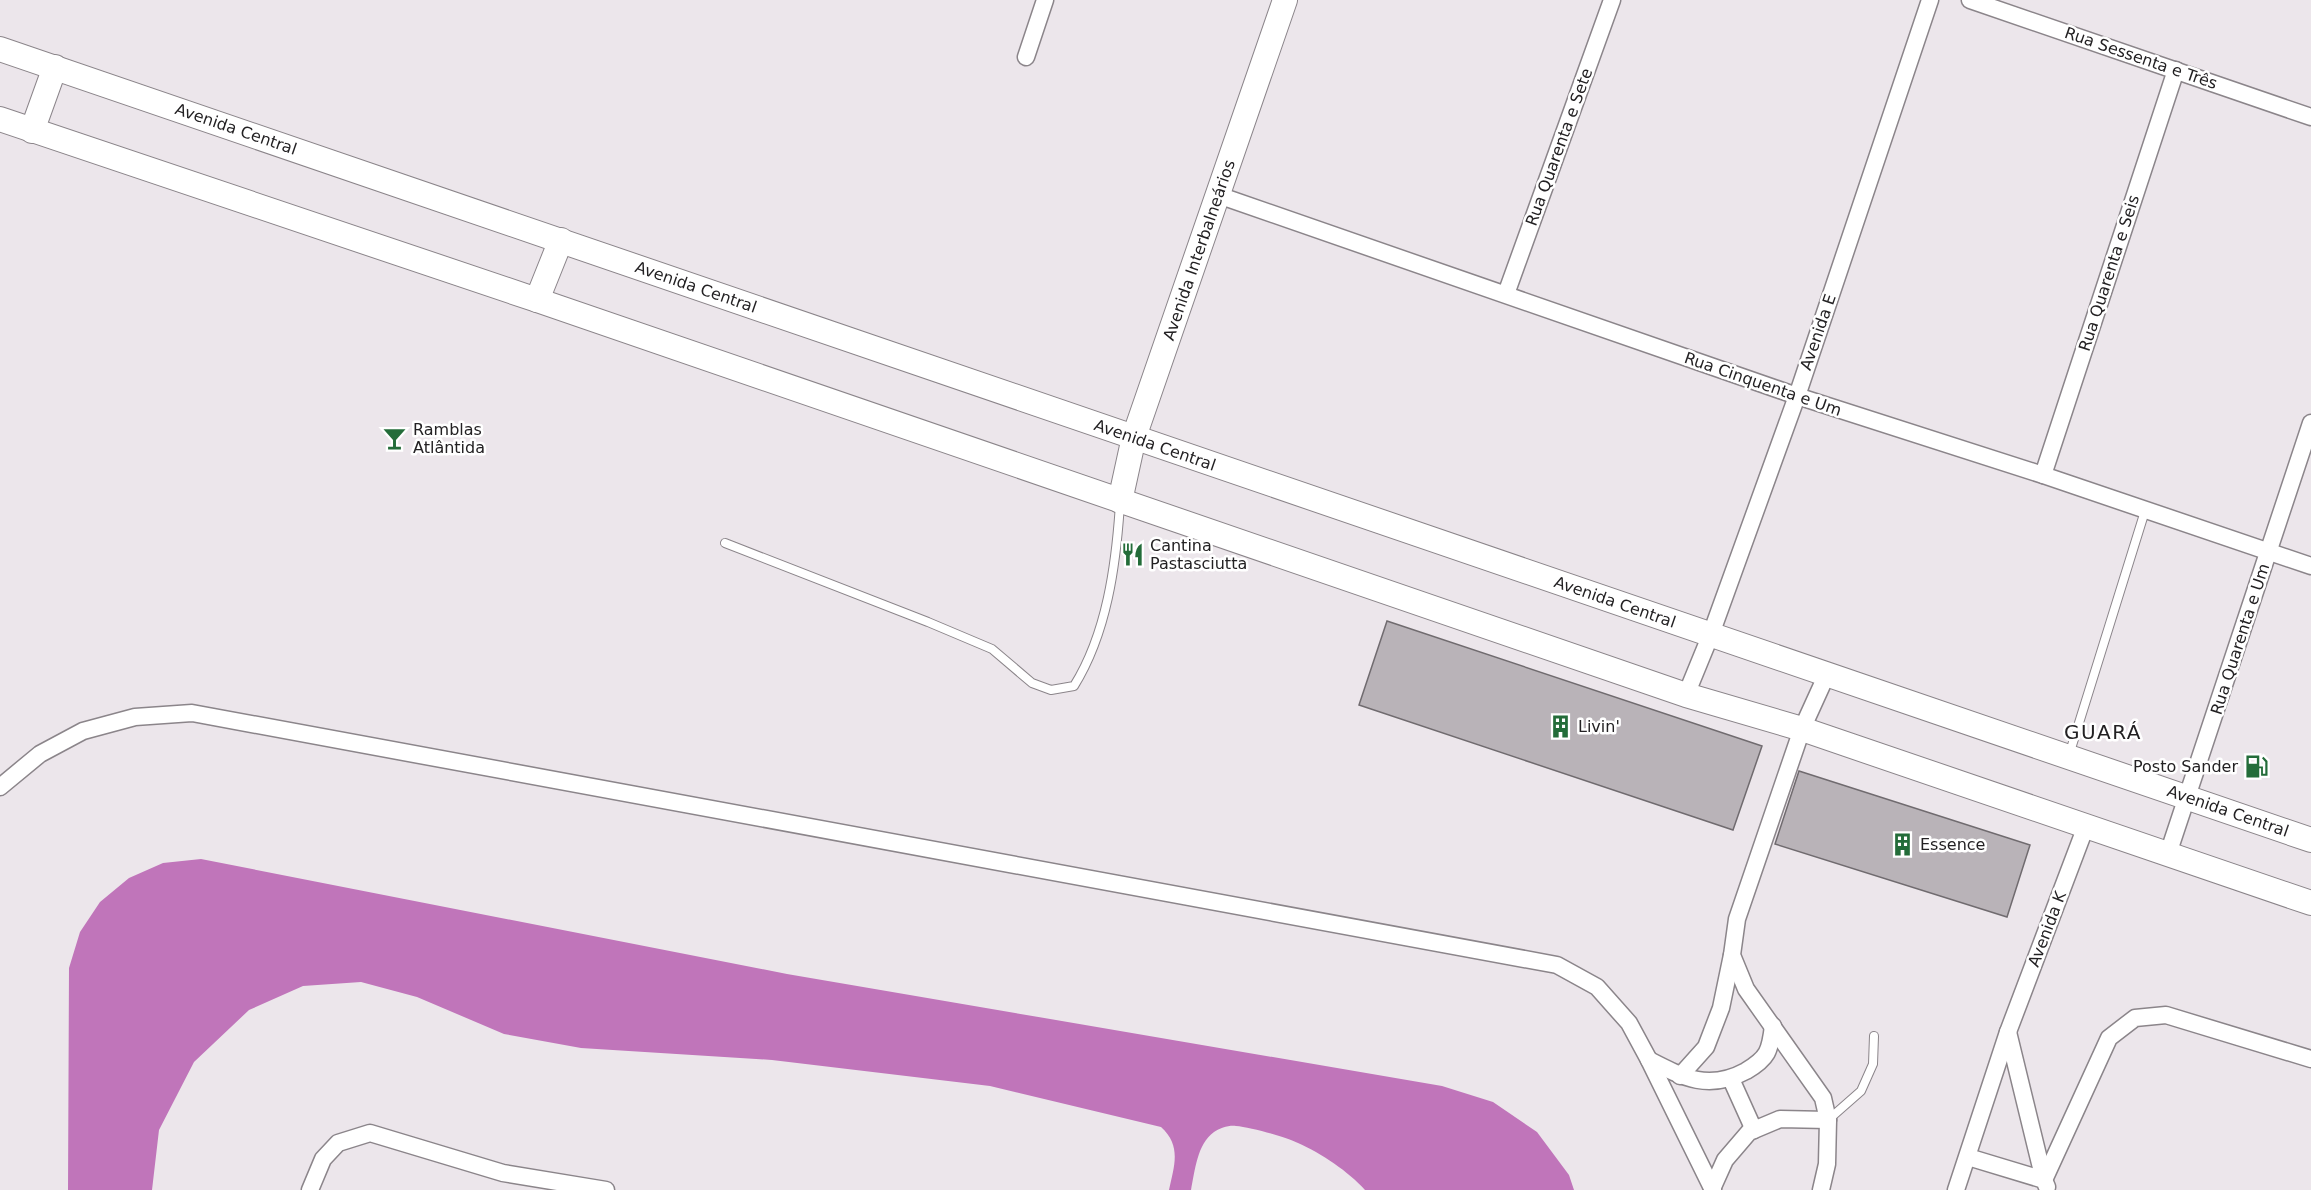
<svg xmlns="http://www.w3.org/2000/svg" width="2311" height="1190" font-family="'DejaVu Sans',sans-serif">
	<rect width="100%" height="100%" fill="#ece6eb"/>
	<path fill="#c075ba" d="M201 859 787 974 1442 1086 1493 1102 1537 1132 1569 1175 1574 1190H1365C1349 1172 1321 1153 1298 1143 1286 1137 1250 1127 1236 1126 1229 1125 1220 1128 1214 1132 1197 1144 1195 1171 1191 1190H1169C1174 1166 1182 1146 1161 1127L990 1086 772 1060 581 1048 504 1034 417 997 361 982 303 986 249 1010 194 1062 159 1130 152 1190H68L69 968 80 932 100 902 129 878 163 863Z"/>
	<g fill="#b9b3b8" stroke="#706b6f" stroke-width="1.5">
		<path d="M1387 621 1762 746 1733 830 1359 705Z"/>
		<path d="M1799 771 2030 845 2007 917 1775 844Z"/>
	</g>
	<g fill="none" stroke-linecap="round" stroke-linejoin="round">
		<defs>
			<g id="lane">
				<path d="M725 543 928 622 992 649 1032 683 1051 690 1074 686C1107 633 1116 565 1120 504"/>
				<path d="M2069 755 2145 511"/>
				<path d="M1828 1120 1861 1091 1873 1064 1874 1036"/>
			</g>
			<g id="street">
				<path d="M1970 0 2311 117"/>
				<path d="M1026 57 1045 0"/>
				<path d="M1218 195 1797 396 2043 475 2311 566"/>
				<path d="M1506 294 1612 0"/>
				<path d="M2043 475 2176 70"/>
				<path d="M1686 695 1711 634 1797 396 1930 0"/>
				<path d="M0 787 40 754 83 731 135 717 192 713 1557 965 1597 987 1629 1023 1649 1060 1713 1190"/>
				<path d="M2168 854 2311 423"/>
				<path d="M2008 1032 2044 1180"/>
				<path d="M1649 1060C1684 1078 1709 1091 1746 1071 1768 1058 1770 1051 1773 1026"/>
				<path d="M1680 1076 1706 1047 1721 1008 1732 955"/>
				<path d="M1731 1079 1754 1130"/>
				<path d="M1968 1157 2044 1180 2047 1187"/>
				<path d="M2044 1180 2109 1038 2135 1018 2166 1015 2311 1059"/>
				<path d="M1712 1189 1725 1160 1749 1132 1780 1119 1828 1120"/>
				<path d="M310 1190 323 1159 338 1143 370 1133 503 1173 606 1190"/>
				<path d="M1821 1190 1827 1164 1828 1120 1823 1098 1746 989 1732 955 1737 919 1802 729 1827 674"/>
				<path d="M1956 1190 2008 1032 2086 826"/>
			</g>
			<g id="secondary">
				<path d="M0 49 2311 840"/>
				<path d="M0 119 537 300 1686 695 1802 729 2311 903"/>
				<path d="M32 131 55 67"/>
				<path d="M537 300 561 240"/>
				<path d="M1120 501 1134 437 1285 0"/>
			</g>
		</defs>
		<use href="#lane" stroke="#8b858a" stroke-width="10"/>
		<use href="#street" stroke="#8b858a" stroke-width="19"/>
		<use href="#secondary" stroke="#8b858a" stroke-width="26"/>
		<use href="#lane" stroke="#fff" stroke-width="8"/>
		<use href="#street" stroke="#fff" stroke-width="16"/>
		<use href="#secondary" stroke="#fff" stroke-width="24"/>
	</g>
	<defs>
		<symbol id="bar-bare" viewBox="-9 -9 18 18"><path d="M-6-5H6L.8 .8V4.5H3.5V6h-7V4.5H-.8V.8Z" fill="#236c39" stroke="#fff" stroke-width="2.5" paint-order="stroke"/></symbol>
		<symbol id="restaurant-bare" viewBox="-9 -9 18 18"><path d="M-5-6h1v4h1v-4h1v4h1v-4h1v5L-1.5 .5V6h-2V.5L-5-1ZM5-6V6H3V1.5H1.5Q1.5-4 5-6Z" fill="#236c39" stroke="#fff" stroke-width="2.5" paint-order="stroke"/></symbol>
		<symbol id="building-bare" viewBox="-9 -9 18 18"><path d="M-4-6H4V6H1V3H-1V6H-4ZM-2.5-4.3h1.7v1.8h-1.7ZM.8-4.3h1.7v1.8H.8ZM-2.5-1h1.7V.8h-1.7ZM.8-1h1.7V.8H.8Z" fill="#236c39" stroke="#fff" stroke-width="2.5" paint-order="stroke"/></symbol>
		<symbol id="fuel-bare" viewBox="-9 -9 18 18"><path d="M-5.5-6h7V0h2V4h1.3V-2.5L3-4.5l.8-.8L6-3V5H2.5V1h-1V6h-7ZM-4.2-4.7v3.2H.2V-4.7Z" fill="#236c39" stroke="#fff" stroke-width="2.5" paint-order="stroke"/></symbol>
	</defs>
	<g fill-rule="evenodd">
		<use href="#bar-bare" x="378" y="422" width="33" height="33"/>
		<use href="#restaurant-bare" x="1116" y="538" width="33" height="33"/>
		<use href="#building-bare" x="1544" y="710" width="33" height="33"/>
		<use href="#fuel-bare" x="2240" y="750" width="33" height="33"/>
		<use href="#building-bare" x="1886" y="828" width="33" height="33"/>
	</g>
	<g text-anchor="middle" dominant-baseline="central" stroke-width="5" stroke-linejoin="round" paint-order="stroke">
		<g font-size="16" fill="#232123" stroke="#fff">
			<text transform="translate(2141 58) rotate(19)">Rua Sessenta e Três</text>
			<text transform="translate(236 129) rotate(19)">Avenida Central</text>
			<text transform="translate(1559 147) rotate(-70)">Rua Quarenta e Sete</text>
			<text transform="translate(1199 250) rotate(-71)">Avenida Interbalneários</text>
			<text transform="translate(2109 273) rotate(-72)">Rua Quarenta e Seis</text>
			<text transform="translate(696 287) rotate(19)">Avenida Central</text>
			<text transform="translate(1818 332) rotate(-71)">Avenida E</text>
			<text transform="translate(1763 384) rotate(19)">Rua Cinquenta e Um</text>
			<text transform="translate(1155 445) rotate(19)">Avenida Central</text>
			<text transform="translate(1615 602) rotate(19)">Avenida Central</text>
			<text transform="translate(2240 639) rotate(-72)">Rua Quarenta e Um</text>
			<text transform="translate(2228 811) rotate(19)">Avenida Central</text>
			<text transform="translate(2047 929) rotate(-69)">Avenida K</text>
		</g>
		<g font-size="16" fill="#232123" stroke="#fff" text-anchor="start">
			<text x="413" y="429">Ramblas<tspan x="413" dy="18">Atlântida</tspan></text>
			<text x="1150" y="545">Cantina<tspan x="1150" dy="18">Pastasciutta</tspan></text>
			<text x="1578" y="726">Livin'</text>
			<text x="2238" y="766" text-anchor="end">Posto Sander</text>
			<text x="1920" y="844">Essence</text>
		</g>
		<g font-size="20" letter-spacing="1.5" fill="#232123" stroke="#fff">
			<text x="2103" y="732">GUARÁ</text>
		</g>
	</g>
</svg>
